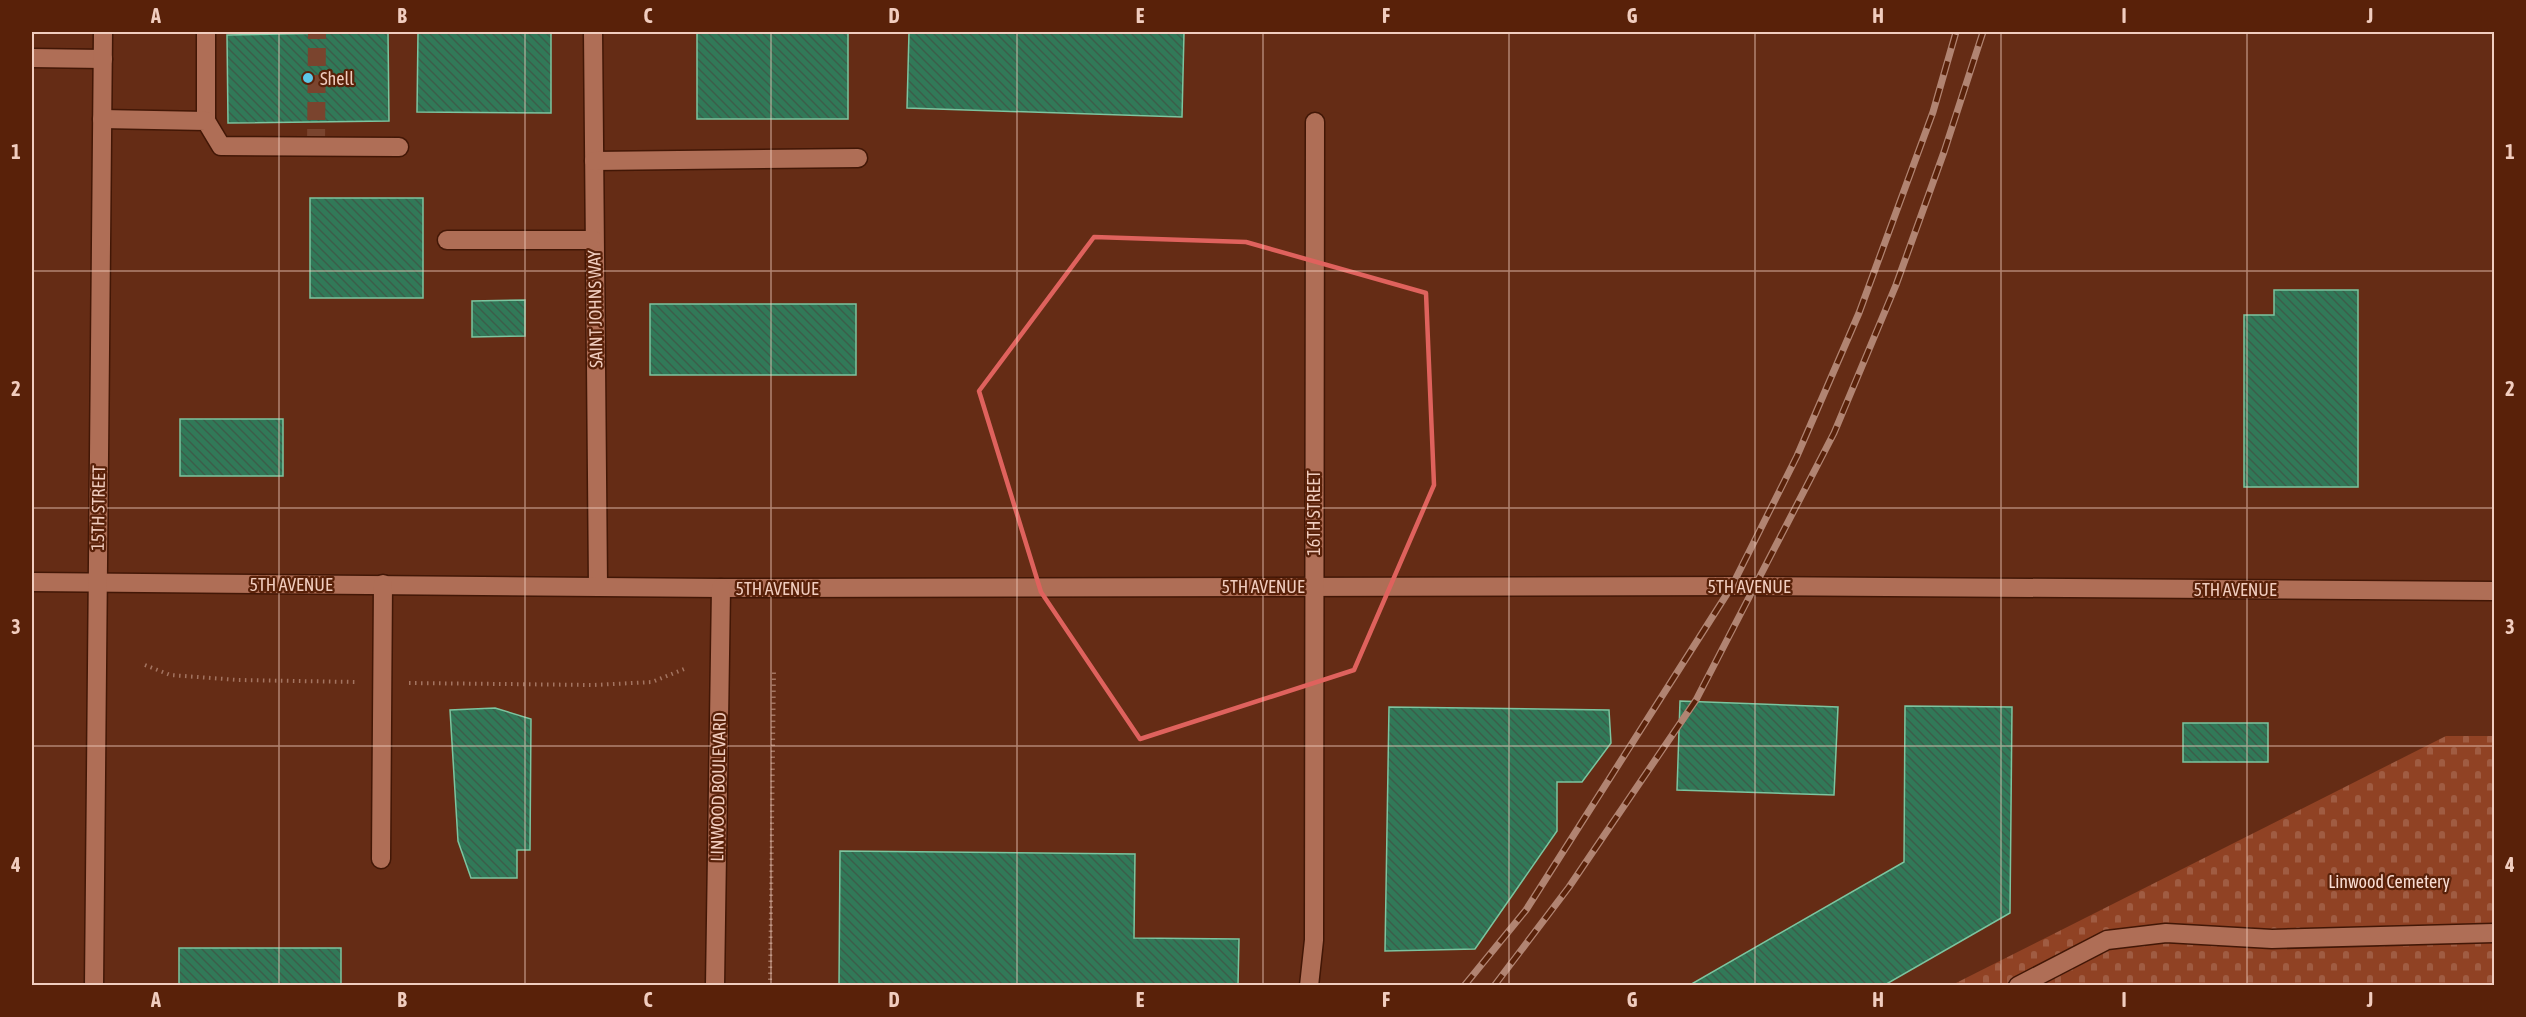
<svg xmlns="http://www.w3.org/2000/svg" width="2526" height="1017" font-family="'Asap Condensed',sans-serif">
	<defs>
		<pattern id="cemetery-stones" width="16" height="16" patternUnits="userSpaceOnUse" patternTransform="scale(1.5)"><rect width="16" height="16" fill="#904224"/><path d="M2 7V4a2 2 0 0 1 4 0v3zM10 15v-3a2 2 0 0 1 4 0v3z" fill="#a05c42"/></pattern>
		<pattern id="building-back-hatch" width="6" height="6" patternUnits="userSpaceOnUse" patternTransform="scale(1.5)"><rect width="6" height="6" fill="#317958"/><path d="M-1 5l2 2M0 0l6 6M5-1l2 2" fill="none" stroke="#3b5e4a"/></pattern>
	</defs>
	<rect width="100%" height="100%" fill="#652c15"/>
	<path fill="url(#cemetery-stones)" d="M2446 736H2494V985L1950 986Z"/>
	<g fill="url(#building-back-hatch)" stroke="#7cc49f" stroke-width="1.5">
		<path d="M388 32 389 121 228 123 227 35Z"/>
		<path d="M418 32H551V113L417 112Z"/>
		<rect x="697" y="32" width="151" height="87"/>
		<path d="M909 32 1184 33 1182 117 907 108Z"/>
		<rect x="310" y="198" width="113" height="100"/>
		<path d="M2274 290H2358V487H2244V315H2274Z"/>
		<path d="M525 300V336L472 337V301Z"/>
		<rect x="650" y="304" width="206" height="71"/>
		<rect x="180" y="419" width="103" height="57"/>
		<path d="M1680 701 1838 707 1834 795 1677 790Z"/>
		<path d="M1905 706 2012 707 2010 913 1883 986H1688L1904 862Z"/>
		<path d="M1389 707 1609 710 1611 743 1582 782H1557V831L1475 949 1385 951Z"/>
		<path d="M495 708 531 719 530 850H517V878H471L458 841 450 710Z"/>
		<rect x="2183" y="723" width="85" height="39"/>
		<path d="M840 851 1135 854 1134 938 1239 939 1238 986H839Z"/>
		<rect x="179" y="948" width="162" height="38"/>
	</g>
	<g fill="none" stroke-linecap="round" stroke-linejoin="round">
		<path stroke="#7a442e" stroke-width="18" stroke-dasharray="18 9" stroke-linecap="butt" d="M316 147 317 32"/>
		<defs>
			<g id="minor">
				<path d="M206 32V121"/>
				<path d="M593 32 598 586"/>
				<path d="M32 58 103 59"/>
				<path d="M102 119 206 121 221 146 399 147"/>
				<path d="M594 161 858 158"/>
				<path d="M447 240H594"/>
				<path d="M32 582 721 588 1756 586 2494 591"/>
				<path d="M381 859 383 584"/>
				<path d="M94 986 103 32"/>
				<path d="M715 986 721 588"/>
				<path d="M1309 986 1314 940 1315 122"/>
				<path d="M2018 986 2107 940 2166 933 2272 939 2494 933"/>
			</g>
		</defs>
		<use href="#minor" stroke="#421706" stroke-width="21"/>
		<g stroke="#a37461" stroke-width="4" stroke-dasharray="1.5 4.5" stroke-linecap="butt">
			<path d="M145 665 170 675 238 680 356 682"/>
			<path d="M409 683 594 685 652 682 684 669"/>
			<path d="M770 986 774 670"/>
		</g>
		<use href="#minor" stroke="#af6e56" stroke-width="18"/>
		<defs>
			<g id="rail">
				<path d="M1464 986 1526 910 1732 586 1797 456 1859 313 1933 112 1956 32"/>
				<path d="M1494 986 1569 887 1696 700 1834 433 1896 285 1944 152 1983 32"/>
			</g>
		</defs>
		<use href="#rail" stroke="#b18472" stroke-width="7"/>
		<use href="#rail" stroke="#592109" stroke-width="4.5" stroke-dasharray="14" stroke-linecap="butt"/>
	</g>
	<path fill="none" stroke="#df625d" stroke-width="4.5" stroke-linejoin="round" d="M1094 237 1246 242 1426 293 1434 485 1354 670 1140 739 1041 592 979 391Z"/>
	<path fill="none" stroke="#f1cdbf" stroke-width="1.5" stroke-opacity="0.55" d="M279 32V986M525 32V986M771 32V986M1017 32V986M1263 32V986M1509 32V986M1755 32V986M2001 32V986M2247 32V986M32 271H2494M32 508H2494M32 746H2494"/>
	<circle fill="#5cc7e8" stroke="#592109" stroke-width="2" cx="308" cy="78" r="6"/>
	<g text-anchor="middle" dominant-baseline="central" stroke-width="4.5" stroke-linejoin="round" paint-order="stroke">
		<g font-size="18" fill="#f1cdbf" stroke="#592109" text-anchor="start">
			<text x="320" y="78">Shell</text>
		</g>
		<g font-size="18" fill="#f1cdbf" stroke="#592109">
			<text transform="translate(595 309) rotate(-91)">SAINT JOHNS WAY</text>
			<text transform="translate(98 508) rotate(-89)">15TH STREET</text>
			<text transform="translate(1313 513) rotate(-90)">16TH STREET</text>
			<text x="291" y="584">5TH AVENUE</text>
			<text x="1263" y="586">5TH AVENUE</text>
			<text x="1749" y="586">5TH AVENUE</text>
			<text x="777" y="588">5TH AVENUE</text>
			<text x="2235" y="589">5TH AVENUE</text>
			<text transform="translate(718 787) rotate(-89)">LINWOOD BOULEVARD</text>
		</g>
		<g font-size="18" fill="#f9dcd2" stroke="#592109">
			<text x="2389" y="881">Linwood Cemetery</text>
		</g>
	</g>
	<rect width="2526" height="1017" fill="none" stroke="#592109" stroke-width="66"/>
	<rect x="33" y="33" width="2460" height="951" fill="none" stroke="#f1cdbf" stroke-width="2"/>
	<g font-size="20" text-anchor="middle" font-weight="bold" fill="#f1cdbf">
		<text x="156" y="23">A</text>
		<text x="402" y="23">B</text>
		<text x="648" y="23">C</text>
		<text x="894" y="23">D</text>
		<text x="1140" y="23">E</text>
		<text x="1386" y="23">F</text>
		<text x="1632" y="23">G</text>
		<text x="1878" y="23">H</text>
		<text x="2124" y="23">I</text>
		<text x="2370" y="23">J</text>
		<text x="16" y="159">1</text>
		<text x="2510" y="159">1</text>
		<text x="16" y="396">2</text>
		<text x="2510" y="396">2</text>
		<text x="16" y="634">3</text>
		<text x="2510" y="634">3</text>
		<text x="16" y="872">4</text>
		<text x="2510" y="872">4</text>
		<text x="156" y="1007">A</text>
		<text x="402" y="1007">B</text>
		<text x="648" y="1007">C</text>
		<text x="894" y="1007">D</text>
		<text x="1140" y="1007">E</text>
		<text x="1386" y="1007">F</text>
		<text x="1632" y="1007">G</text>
		<text x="1878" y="1007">H</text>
		<text x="2124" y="1007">I</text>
		<text x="2370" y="1007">J</text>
	</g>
</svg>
